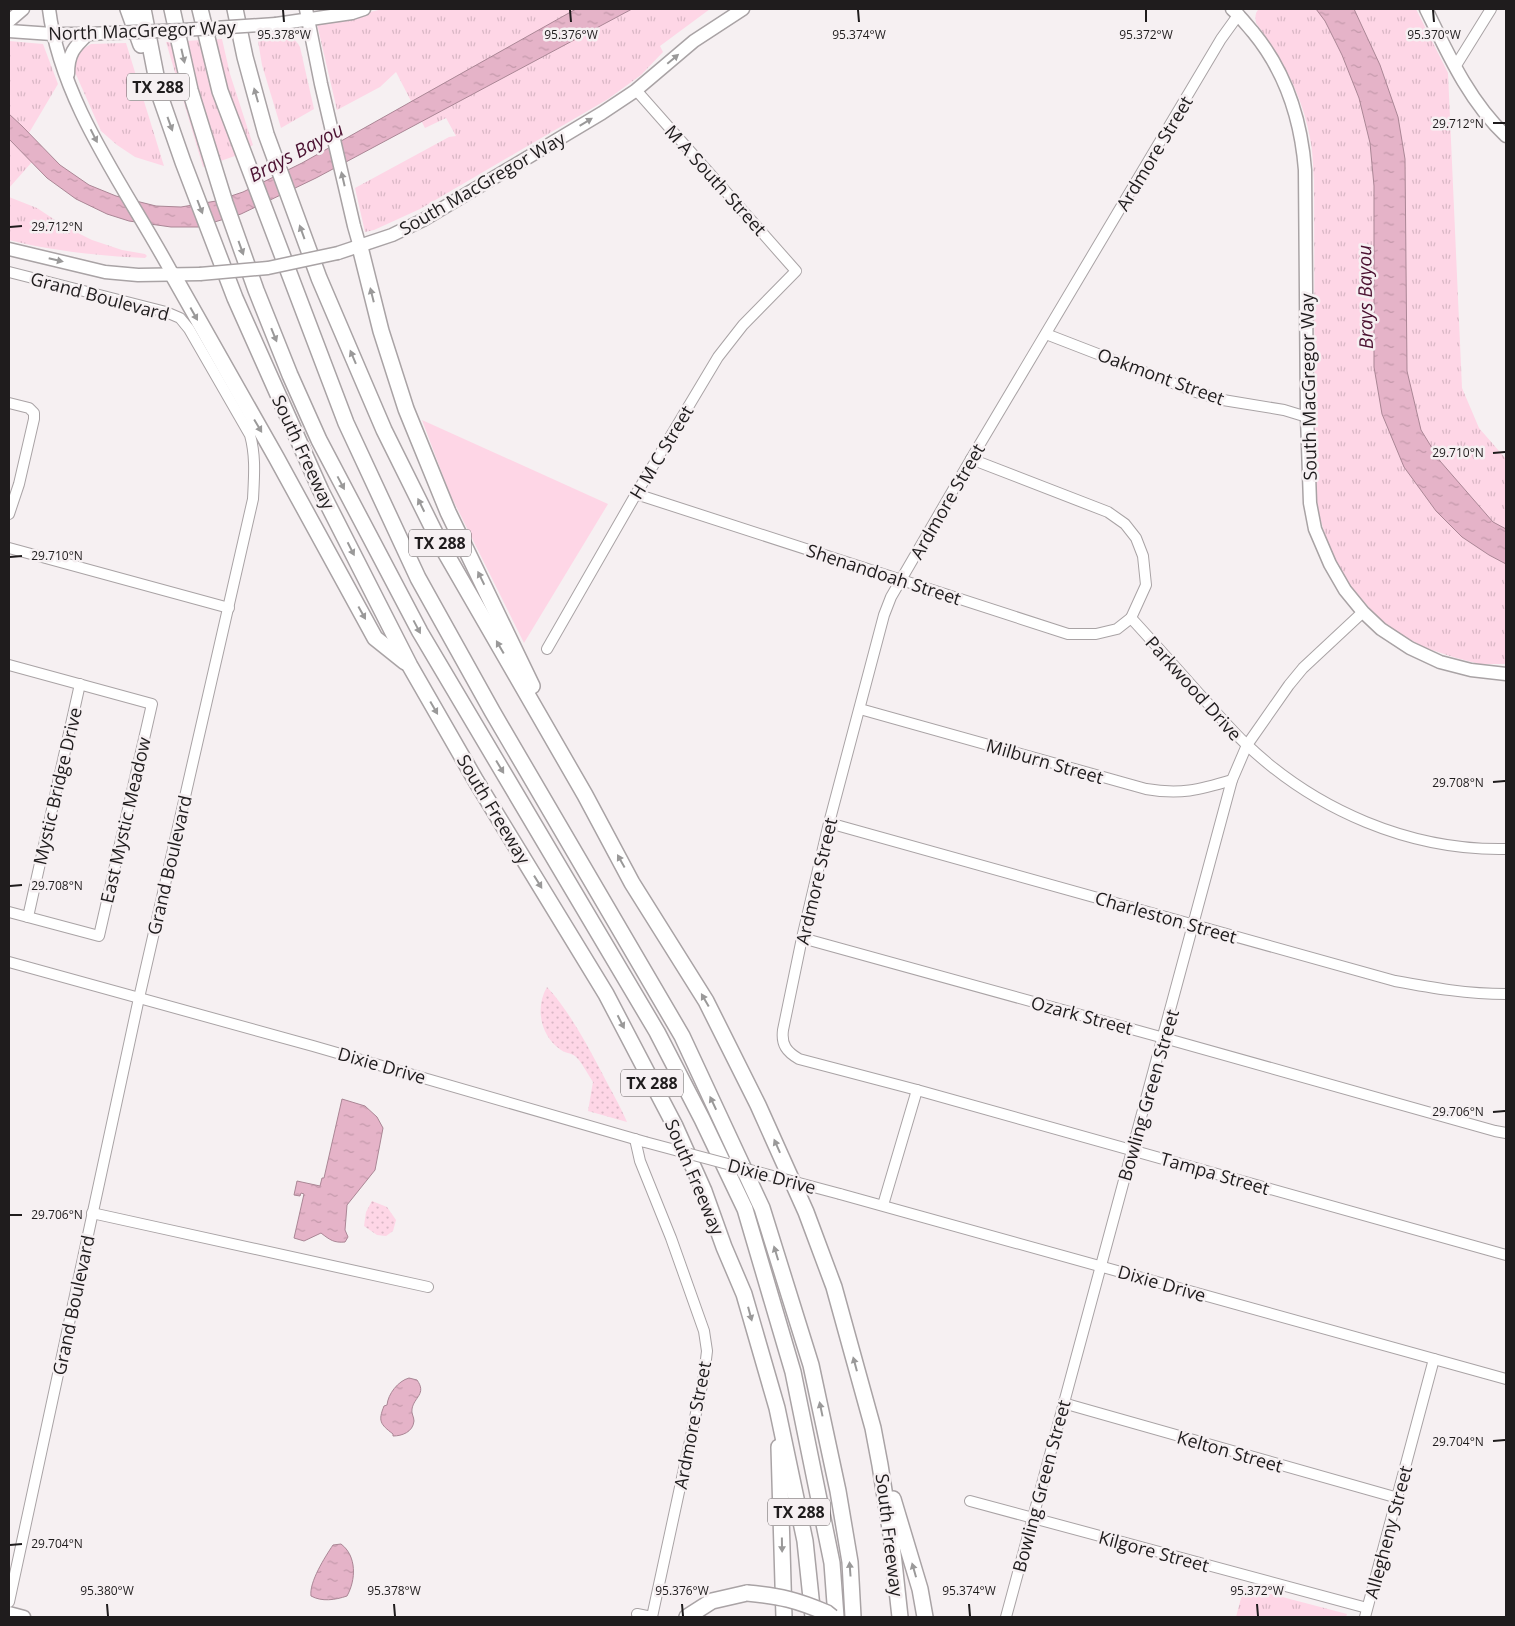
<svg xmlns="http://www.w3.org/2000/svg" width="1515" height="1626" font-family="'Open Sans',sans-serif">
	<defs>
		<pattern id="grass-dots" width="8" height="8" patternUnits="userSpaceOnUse" patternTransform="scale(1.25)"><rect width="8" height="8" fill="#fed6e6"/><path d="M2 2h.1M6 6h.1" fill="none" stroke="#d9b7c5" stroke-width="1.8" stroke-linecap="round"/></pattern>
		<pattern id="park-tufts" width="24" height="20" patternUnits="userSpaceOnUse" patternTransform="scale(1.25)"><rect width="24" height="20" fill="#fed6e6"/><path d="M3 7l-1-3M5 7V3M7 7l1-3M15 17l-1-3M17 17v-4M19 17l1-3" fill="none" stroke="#d9b7c5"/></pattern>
		<pattern id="water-ripples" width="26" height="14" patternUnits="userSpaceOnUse" patternTransform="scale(1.25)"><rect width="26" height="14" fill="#e5b3c8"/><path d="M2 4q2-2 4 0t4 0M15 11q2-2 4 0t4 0" fill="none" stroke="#c499ab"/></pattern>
	</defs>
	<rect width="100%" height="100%" fill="#f6f0f2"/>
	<g fill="url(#grass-dots)">
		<path d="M547 987C570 1012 586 1043 602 1073 610 1089 620 1105 627 1122L588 1111 593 1082C588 1075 582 1062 575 1056 571 1053 565 1053 561 1050 540 1036 535 1007 547 987Z"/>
		<path d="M372 1201 387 1207 396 1220 393 1231 386 1236 377 1235 364 1226 366 1212Z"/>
	</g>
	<g fill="url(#park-tufts)">
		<path d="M383 9H710L660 46 663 52 641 75 608 99 420 209 374 230 365 232 355 188 449 137 456 136 446 118 425 128 396 72 380 87 337 110 317 24Z"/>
		<path d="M1259 9H1416L1448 73 1462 388 1479 428 1506 459V664H1479L1453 657 1423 647 1389 627 1373 612 1347 582 1329 547 1319 515 1315 488 1314 181C1313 167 1313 152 1310 138 1303 96 1281 57 1256 23 1255 18 1255 12 1259 9Z"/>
		<path d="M278 33C288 34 295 38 300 47L314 109 281 128 262 65 257 35Z"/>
		<path d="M222 39 230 74 253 145 235 156 203 167 166 42Z"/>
		<path d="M9 41 43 44 58 84 26 138 39 154 9 188Z"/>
		<path d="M126 43 164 166 135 157 117 145 101 131 74 70 76 57 81 50 91 44Z"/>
		<path d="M9 197 37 208 64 226 92 240 122 250 145 254 147 256 145 258C99 256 53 251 9 240Z"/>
		<path d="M1244 1587 1347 1614 1346 1617H1236Z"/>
	</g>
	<path fill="#fed6e6" d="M422 420 608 504 524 643 449 492Z"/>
	<g fill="url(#water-ripples)" stroke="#aa8695">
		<path d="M576 9H632L316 178 241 214 198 227H171L129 221 107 214 76 199 47 178 9 139V114L22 126 60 165 89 185 116 196 156 206 181 207 216 201 243 192 302 163Z"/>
		<path d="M1316 9H1354L1380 65 1398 117 1405 159 1407 371 1421 430 1440 461 1493 522 1506 529V564L1489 555 1462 537 1436 511 1404 467 1382 414 1374 367V186L1370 143 1359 98 1342 55 1325 21Z"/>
		<path d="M342 1099 365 1106 377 1117 383 1128 375 1170 347 1205 345 1230 348 1237 345 1242C334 1243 330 1240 321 1233L304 1241 294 1238 304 1194 301 1193 300 1196 294 1195 297 1181 320 1186 322 1178H324Z"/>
		<path d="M409 1378 417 1380C427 1394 414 1397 412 1409 411 1413 414 1417 414 1421 413 1432 402 1436 393 1436V1434C380 1424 378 1421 384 1406L387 1405C388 1394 398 1381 409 1378Z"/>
		<path d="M341 1544C357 1556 356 1580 347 1596 335 1600 322 1602 311 1596 309 1582 325 1557 333 1545Z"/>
	</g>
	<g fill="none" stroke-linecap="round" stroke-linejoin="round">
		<defs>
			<g id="minor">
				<path d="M1239 14 1221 39 971 459 891 597 884 615 829 823 802 938 783 1030C781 1045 787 1052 799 1059L917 1090 1506 1255"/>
				<path d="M1455 67 1491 9"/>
				<path d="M9 272 166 312 180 318 189 329 250 435C256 457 254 477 253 499L139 998 9 1602"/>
				<path d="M1046 334 1196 392 1223 400 1284 410 1307 417"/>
				<path d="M9 403 29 408 34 413V419L19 484 9 514"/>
				<path d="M971 459 1108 512 1125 524 1136 538 1143 556 1146 585 1131 618C1155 644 1178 670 1202 697 1216 712 1230 729 1246 744 1315 810 1410 851 1506 849"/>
				<path d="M636 494 1068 634H1096L1117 629 1131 618"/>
				<path d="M9 548 229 608"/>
				<path d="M547 649 636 494 718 357 743 325 796 271 636 90"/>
				<path d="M9 665 152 704 99 936 9 912"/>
				<path d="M860 709 1146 789C1180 795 1199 790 1232 780"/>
				<path d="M829 823 1395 981C1433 988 1467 994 1506 994"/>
				<path d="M28 917 80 684"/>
				<path d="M802 938 1164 1038 1495 1131 1506 1133"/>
				<path d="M9 962 313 1046 645 1142"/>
				<path d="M635 1139 640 1161 671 1238 704 1331 707 1351 704 1376 652 1617 637 1614"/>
				<path d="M840 1194 1506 1379"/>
				<path d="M883 1205 917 1090"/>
				<path d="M92 1213 428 1287"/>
				<path d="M1063 1403 1398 1498"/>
				<path d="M970 1501 1367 1608"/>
				<path d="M1006 1617C1081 1338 1159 1060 1232 780L1247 745 1289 685 1303 668 1363 612"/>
				<path d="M1365 1617 1434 1359"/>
			</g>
			<g id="major">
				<path d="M49 9C61 105 128 191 173 275"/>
				<path d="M306 9 321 84 354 226 360 247"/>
				<path d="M1232 9C1240 16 1246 24 1253 32 1286 72 1301 119 1305 170L1307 417 1310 503 1315 529 1330 564 1345 590 1363 612 1381 629 1410 648 1440 662 1471 670 1506 674"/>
				<path d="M1426 9C1448 54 1469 101 1506 136"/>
				<path d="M9 21 23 9"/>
				<path d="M276 24 352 13 364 9"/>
				<path d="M9 31 52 34H88"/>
				<path d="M68 74C68 54 74 47 88 34"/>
				<path d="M9 249 105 272 138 275 200 274"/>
				<path d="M338 253 392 235 423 220 602 113 635 91 694 41 743 9"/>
				<path d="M9 1613 24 1617"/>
			</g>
			<g id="highway">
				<path d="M128 9 141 45"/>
				<path d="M143 9 160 96 183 162 235 298 321 491 410 666 476 781 606 994 675 1126 704 1191 724 1247 744 1294 777 1408 805 1541 813 1617"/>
				<path d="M172 9 190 90 225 203 256 290 290 375 319 440 420 632 657 1032 702 1119 745 1209 793 1372 832 1563 836 1617"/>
				<path d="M200 9 220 91 346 423 418 578 492 711 682 1036 762 1208 811 1365 838 1491 850 1562 853 1617"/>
				<path d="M235 9 245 57 266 134 319 278 384 430 441 545 585 795 632 883 706 1001 758 1105 806 1212 834 1287 873 1428 880 1465 891 1535 900 1617"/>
				<path d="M360 247 381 331 406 409 448 512 532 686"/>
				<path d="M173 275 276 457 375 638 405 662"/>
				<path d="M779 1447 784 1617"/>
				<path d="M893 1499 920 1589 925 1617"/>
				<path d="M687 1617 712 1601 747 1593"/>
			</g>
		</defs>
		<use href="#minor" stroke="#a9a3a5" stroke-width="12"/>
		<use href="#major" stroke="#a9a3a5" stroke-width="15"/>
		<use href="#highway" stroke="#a9a3a5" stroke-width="18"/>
		<use href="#minor" stroke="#fff" stroke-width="10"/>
		<use href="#major" stroke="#fff" stroke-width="12"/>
		<use href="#highway" stroke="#fff" stroke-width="15"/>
		<defs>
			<path id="minor-bridge" d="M645 1142 840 1194"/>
			<g id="major-bridge">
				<path d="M88 34 183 30 276 24"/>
				<path d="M200 274 268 268 338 253"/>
			</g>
			<path id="highway-bridge" d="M747 1593C780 1596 797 1600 827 1613L832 1617"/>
		</defs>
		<use href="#minor-bridge" stroke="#a9a3a5" stroke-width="12" stroke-linecap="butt"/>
		<use href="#major-bridge" stroke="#a9a3a5" stroke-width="15" stroke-linecap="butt"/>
		<use href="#highway-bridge" stroke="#a9a3a5" stroke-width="18" stroke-linecap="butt"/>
		<use href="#minor-bridge" stroke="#fff" stroke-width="10"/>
		<use href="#major-bridge" stroke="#fff" stroke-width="12"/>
		<use href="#highway-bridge" stroke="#fff" stroke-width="15"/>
	</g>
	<defs><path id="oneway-solid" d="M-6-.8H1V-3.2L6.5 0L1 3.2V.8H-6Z" transform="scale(1.25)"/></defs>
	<g fill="#9a9999">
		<use href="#oneway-solid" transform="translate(183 56) rotate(77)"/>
		<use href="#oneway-solid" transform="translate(673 59) rotate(-40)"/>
		<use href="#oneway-solid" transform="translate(256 95) rotate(-106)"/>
		<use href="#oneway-solid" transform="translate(586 122) rotate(-31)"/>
		<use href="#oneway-solid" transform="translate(170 124) rotate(70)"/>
		<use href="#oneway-solid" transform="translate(94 136) rotate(63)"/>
		<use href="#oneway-solid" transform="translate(343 179) rotate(-103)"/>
		<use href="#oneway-solid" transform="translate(200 207) rotate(69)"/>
		<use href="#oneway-solid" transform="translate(302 232) rotate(-110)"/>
		<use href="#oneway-solid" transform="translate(241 248) rotate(70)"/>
		<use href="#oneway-solid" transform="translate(56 260) rotate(13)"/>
		<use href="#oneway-solid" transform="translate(372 295) rotate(-104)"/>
		<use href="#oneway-solid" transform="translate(194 314) rotate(61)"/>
		<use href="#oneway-solid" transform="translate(274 335) rotate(68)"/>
		<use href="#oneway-solid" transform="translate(353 357) rotate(-113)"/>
		<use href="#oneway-solid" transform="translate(258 426) rotate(59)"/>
		<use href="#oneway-solid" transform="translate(341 483) rotate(62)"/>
		<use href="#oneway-solid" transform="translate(421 505) rotate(-116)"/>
		<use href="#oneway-solid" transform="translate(351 549) rotate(63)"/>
		<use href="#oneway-solid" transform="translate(481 578) rotate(-116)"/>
		<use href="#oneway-solid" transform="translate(362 613) rotate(61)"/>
		<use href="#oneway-solid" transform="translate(417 627) rotate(62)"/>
		<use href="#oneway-solid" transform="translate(500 647) rotate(-120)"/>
		<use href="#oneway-solid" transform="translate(434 708) rotate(60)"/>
		<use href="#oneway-solid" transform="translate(500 767) rotate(59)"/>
		<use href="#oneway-solid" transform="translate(621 861) rotate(-119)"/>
		<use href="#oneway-solid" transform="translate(538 882) rotate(58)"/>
		<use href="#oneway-solid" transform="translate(705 1000) rotate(-120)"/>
		<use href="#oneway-solid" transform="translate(621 1022) rotate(63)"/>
		<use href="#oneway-solid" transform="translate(713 1103) rotate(-115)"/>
		<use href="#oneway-solid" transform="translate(777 1146) rotate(-114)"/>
		<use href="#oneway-solid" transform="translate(776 1253) rotate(-107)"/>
		<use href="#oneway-solid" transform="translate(750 1314) rotate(75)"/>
		<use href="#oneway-solid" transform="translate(855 1364) rotate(-105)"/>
		<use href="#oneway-solid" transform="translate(821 1409) rotate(-102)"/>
		<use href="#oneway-solid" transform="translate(782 1545) rotate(89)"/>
		<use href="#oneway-solid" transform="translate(850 1569) rotate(-94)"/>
		<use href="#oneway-solid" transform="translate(914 1570) rotate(-106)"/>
	</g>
	<path fill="none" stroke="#1f1c1d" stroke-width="2" d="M283 10 284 22M570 10 571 22M858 10 859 22M1146 10V22M1433 10 1434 22M1493 123H1505M10 227 22 226M1493 453 1505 452M10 557 22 556M1493 782 1505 781M10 886 22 885M1493 1112 1505 1111M10 1215H22M1493 1441 1505 1440M10 1545 22 1544M107 1604 108 1616M394 1604 395 1616M682 1604 683 1616M969 1604 970 1616M1257 1604 1258 1616"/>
	<g text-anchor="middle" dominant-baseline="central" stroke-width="5" stroke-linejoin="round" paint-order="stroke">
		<g fill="#f6f0f2" stroke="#605c5d" stroke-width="1">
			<rect x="127" y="73.5" width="62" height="27" rx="4"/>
			<rect x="409" y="529.5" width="62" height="27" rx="4"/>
			<rect x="621" y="1069.5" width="62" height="27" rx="4"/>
			<rect x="768" y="1498.5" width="62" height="27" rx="4"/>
		</g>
		<g font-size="16" font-weight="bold" fill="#1f1c1d">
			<text x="158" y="87">TX 288</text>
			<text x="440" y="543">TX 288</text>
			<text x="652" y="1083">TX 288</text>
			<text x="799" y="1512">TX 288</text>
		</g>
		<g font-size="18" fill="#1f1c1d" stroke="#f6f0f2">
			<text transform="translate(142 30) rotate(-2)">North MacGregor Way</text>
			<text transform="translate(1154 153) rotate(-59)">Ardmore Street</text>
			<text transform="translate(716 180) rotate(48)">M A South Street</text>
			<text transform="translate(482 183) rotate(-30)">South MacGregor Way</text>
			<text transform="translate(100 296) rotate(15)">Grand Boulevard</text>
			<text transform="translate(1161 376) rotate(20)">Oakmont Street</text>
			<text transform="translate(1308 387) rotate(-91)">South MacGregor Way</text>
			<text transform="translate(304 452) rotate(65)">South Freeway</text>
			<text transform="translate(661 452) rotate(-59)">H M C Street</text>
			<text transform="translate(947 501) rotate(-60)">Ardmore Street</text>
			<text transform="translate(884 574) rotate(18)">Shenandoah Street</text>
			<text transform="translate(1194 688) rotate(48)">Parkwood Drive</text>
			<text transform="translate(1045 761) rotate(16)">Milburn Street</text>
			<text transform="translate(57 786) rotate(-77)">Mystic Bridge Drive</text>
			<text transform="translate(494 809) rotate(59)">South Freeway</text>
			<text transform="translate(125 820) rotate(-77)">East Mystic Meadow</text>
			<text transform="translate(169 865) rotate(-77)">Grand Boulevard</text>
			<text transform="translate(816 881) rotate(-77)">Ardmore Street</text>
			<text transform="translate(1166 917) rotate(16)">Charleston Street</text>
			<text transform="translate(1082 1015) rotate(15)">Ozark Street</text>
			<text transform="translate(382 1065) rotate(16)">Dixie Drive</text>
			<text transform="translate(1148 1095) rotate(-74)">Bowling Green Street</text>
			<text transform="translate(1215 1173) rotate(16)">Tampa Street</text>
			<text transform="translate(772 1176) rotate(15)">Dixie Drive</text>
			<text transform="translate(695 1177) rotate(67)">South Freeway</text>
			<text transform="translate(1162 1283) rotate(16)">Dixie Drive</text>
			<text transform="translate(73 1305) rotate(-78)">Grand Boulevard</text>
			<text transform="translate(692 1425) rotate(-79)">Ardmore Street</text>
			<text transform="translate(1230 1451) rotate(16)">Kelton Street</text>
			<text transform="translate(1041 1486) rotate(-75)">Bowling Green Street</text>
			<text transform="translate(1388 1532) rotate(-75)">Allegheny Street</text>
			<text transform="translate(890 1535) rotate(83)">South Freeway</text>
			<text transform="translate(1154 1551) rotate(15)">Kilgore Street</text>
		</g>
		<g font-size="19" font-style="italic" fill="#4b1131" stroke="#f6f0f2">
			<text transform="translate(296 152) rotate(-28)">Brays Bayou</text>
			<text transform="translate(1365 297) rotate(-91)">Brays Bayou</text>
		</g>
	</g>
	<g font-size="12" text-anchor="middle" fill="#1f1c1d" stroke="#f6f0f2" stroke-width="5" stroke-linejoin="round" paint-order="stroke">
		<text x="284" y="39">95.378°W</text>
		<text x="571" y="39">95.376°W</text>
		<text x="859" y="39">95.374°W</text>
		<text x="1146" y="39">95.372°W</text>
		<text x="1434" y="39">95.370°W</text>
		<text x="1458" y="128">29.712°N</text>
		<text x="57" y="231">29.712°N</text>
		<text x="1458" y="457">29.710°N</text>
		<text x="57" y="560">29.710°N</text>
		<text x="1458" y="787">29.708°N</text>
		<text x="57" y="890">29.708°N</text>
		<text x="1458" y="1116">29.706°N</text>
		<text x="57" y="1219">29.706°N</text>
		<text x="1458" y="1446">29.704°N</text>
		<text x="57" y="1548">29.704°N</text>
		<text x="107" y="1595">95.380°W</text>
		<text x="394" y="1595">95.378°W</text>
		<text x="682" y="1595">95.376°W</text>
		<text x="969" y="1595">95.374°W</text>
		<text x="1257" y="1595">95.372°W</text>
	</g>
	<rect width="1515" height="1626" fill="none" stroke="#1f1c1d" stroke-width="20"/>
</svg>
